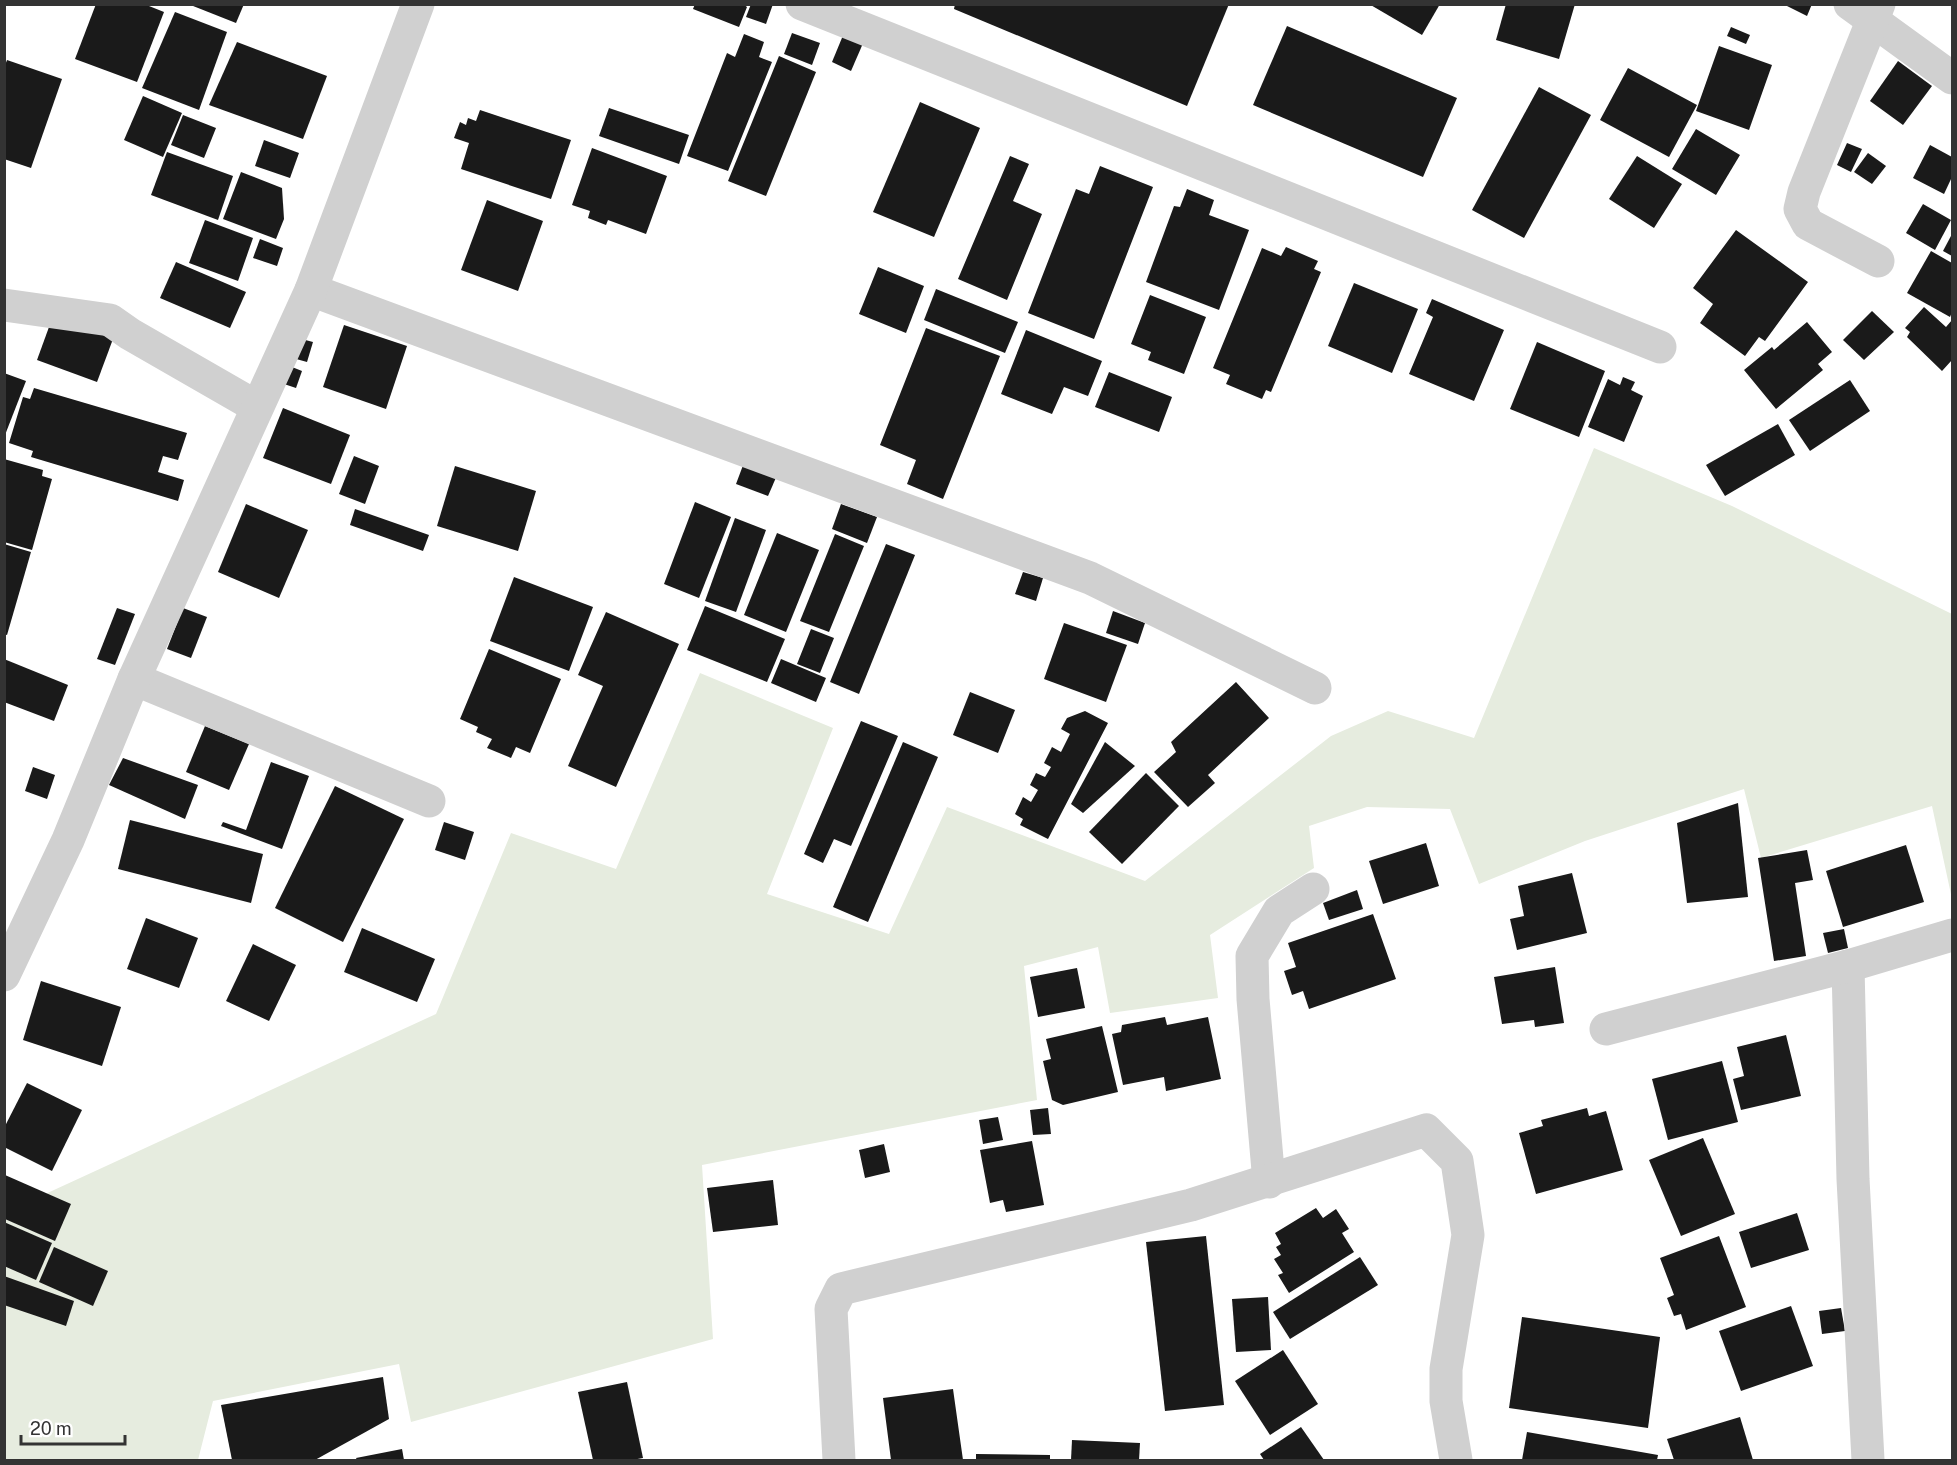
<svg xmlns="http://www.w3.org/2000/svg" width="1957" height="1465" font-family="'Public Sans',sans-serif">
	<rect width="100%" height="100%" fill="#fff"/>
	<path fill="#e6ecdf" d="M1594 448 1732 506 1952 614V899L1932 806 1761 858 1744 789 1585 841 1479 884 1450 809 1367 807 1309 826 1314 868 1210 935 1218 998 1110 1013 1098 947 1024 966 1037 1100 702 1165 713 1339 411 1422 399 1364 213 1401 198 1460H5L4 1213 436 1014 511 833 616 869 700 673 833 728 767 894 889 934 947 807 1145 881 1331 736 1388 711 1474 738Z"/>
	<g fill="#1a1a1a">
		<path d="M96 4H144L164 12 137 82 75 59Z"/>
		<path d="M188 4H244L236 23Z"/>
		<path d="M695 4H743L747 7 739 27 693 9Z"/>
		<path d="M751 4H773L766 24 746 17Z"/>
		<path d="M955 4H1229L1187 106 954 9Z"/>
		<path d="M1369 4H1440L1422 35Z"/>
		<path d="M1506 4H1575L1559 59 1496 40Z"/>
		<path d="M1783 4H1812L1807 16Z"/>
		<path d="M175 12 227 32 199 110 142 88Z"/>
		<path d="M1287 26 1457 98 1423 177 1253 105Z"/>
		<path d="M1731 27 1750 35 1746 44 1727 36Z"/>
		<path d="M792 33 820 43 812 65 784 54Z"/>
		<path d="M844 33 864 41 851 71 832 62Z"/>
		<path d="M744 34 764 42 759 57 772 62 728 171 687 156 727 53 735 57Z"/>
		<path d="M237 42 327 76 303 139 209 105Z"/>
		<path d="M1719 46 1772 65 1749 130 1696 111Z"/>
		<path d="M779 56 816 72 766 196 728 181Z"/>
		<path d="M7 60 62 79 31 168 4 159V68Z"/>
		<path d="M1898 61 1932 86 1903 125 1870 101Z"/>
		<path d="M1628 68 1697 105 1669 157 1600 120Z"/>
		<path d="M1539 87 1591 115 1524 238 1472 210Z"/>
		<path d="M143 96 182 113 163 157 124 140Z"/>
		<path d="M920 102 980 128 934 237 873 212Z"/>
		<path d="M609 108 689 135 679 164 599 136Z"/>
		<path d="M480 110 571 140 551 199 461 169 469 143 454 138 460 122 466 125 468 118 476 121Z"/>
		<path d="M183 115 216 128 204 158 171 145Z"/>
		<path d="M1696 129 1740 155 1716 195 1672 169Z"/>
		<path d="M264 140 299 153 290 178 255 166Z"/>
		<path d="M1847 143 1862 149 1851 172 1837 165Z"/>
		<path d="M1930 145 1952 157V177L1944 194 1913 178Z"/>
		<path d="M592 148 667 176 646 234 608 220 606 225 588 218 590 211 572 205Z"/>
		<path d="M167 152 233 176 218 220 151 195Z"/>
		<path d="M1868 153 1886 166 1872 184 1854 172Z"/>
		<path d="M1010 156 1029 164 1013 201 1042 214 1007 300 958 279Z"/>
		<path d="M1637 156 1682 184 1654 228 1609 199Z"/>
		<path d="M1100 166 1153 187 1094 339 1028 313 1076 189 1089 194Z"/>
		<path d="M241 172 282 188 284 219 276 239 223 219Z"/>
		<path d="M1187 189 1214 200 1209 215 1249 230 1219 310 1146 282 1174 206 1180 207Z"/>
		<path d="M487 200 543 221 518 291 461 270Z"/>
		<path d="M1923 204 1951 220 1935 250 1906 233Z"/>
		<path d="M205 220 253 238 238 281 189 263Z"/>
		<path d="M1736 230 1808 282 1765 341 1759 337 1745 356 1700 323 1713 304 1693 288Z"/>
		<path d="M1952 234V256L1943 251Z"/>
		<path d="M260 239 283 248 277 266 253 258Z"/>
		<path d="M1286 247 1318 261 1314 269 1321 272 1271 392 1266 390 1262 399 1226 384 1230 375 1213 368 1262 248 1281 256Z"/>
		<path d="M1931 251 1952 263V312L1950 317 1907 293Z"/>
		<path d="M176 262 246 292 230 328 160 298Z"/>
		<path d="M878 267 924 286 906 333 859 314Z"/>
		<path d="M1354 283 1418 309 1392 373 1328 346Z"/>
		<path d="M936 289 1018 322 1005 353 924 320Z"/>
		<path d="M1150 295 1206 317 1184 374 1148 360 1151 352 1131 344Z"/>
		<path d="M1432 299 1504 330 1474 401 1409 374 1433 317 1426 313Z"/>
		<path d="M1924 307 1946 327 1952 320V360L1942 371 1907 337 1910 332 1905 328Z"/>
		<path d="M1872 311 1894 332 1864 360 1843 340Z"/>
		<path d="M53 316 113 339 97 382 37 360Z"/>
		<path d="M1807 322 1832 352 1818 364 1823 370 1776 409 1744 370 1772 347 1774 350Z"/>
		<path d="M344 325 407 346 386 409 323 387Z"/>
		<path d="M926 328 1000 356 943 499 907 484 916 460 880 445Z"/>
		<path d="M1026 330 1102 361 1088 396 1064 387 1052 414 1001 394Z"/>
		<path d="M294 337 313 342 307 362 289 357Z"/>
		<path d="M1537 342 1605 371 1579 437 1510 409Z"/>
		<path d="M287 365 302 371 296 388 281 383Z"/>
		<path d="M1109 372 1172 397 1159 432 1095 407Z"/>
		<path d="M4 373 26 381 5 435H4Z"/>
		<path d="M1623 377 1635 382 1631 390 1643 396 1624 442 1588 427 1608 379 1620 385Z"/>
		<path d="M1850 380 1870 411 1810 451 1789 420Z"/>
		<path d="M34 388 187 433 178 460 163 456 158 472 184 480 178 501 31 457 33 451 9 443 23 397 30 399Z"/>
		<path d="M283 408 350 435 331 484 263 458Z"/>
		<path d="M1778 424 1795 455 1725 496 1706 465Z"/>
		<path d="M354 456 379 466 365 504 339 494Z"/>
		<path d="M4 459 43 470 42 476 52 479 32 550 4 542Z"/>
		<path d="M745 460 778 473 768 496 736 484Z"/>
		<path d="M455 466 536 491 518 551 437 526Z"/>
		<path d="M695 502 731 517 699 598 664 584Z"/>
		<path d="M246 504 308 530 279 598 218 572Z"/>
		<path d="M841 504 877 517 867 543 832 529Z"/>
		<path d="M355 509 429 535 423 551 350 525Z"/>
		<path d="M735 518 766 530 736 612 705 601Z"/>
		<path d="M777 533 819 550 786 632 744 615Z"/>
		<path d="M835 534 864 546 829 632 800 621Z"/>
		<path d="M4 544 31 552 7 635 4 634Z"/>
		<path d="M886 544 915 555 859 694 830 682Z"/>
		<path d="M1023 572 1043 578 1036 601 1015 594Z"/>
		<path d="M514 577 593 607 569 671 490 641Z"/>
		<path d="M705 606 785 639 767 682 687 650Z"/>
		<path d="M117 608 135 614 115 665 97 659Z"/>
		<path d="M183 608 207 617 191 658 167 649Z"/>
		<path d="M1113 611 1145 623 1138 644 1106 633Z"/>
		<path d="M606 612 679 644 616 787 568 766 603 686 578 675Z"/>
		<path d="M1064 623 1127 645 1106 702 1044 679Z"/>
		<path d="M811 629 834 638 820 673 797 664Z"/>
		<path d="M489 649 561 679 530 753 516 747 511 758 487 748 492 739 476 732 478 727 460 719Z"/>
		<path d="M4 659 68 685 54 721 4 702Z"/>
		<path d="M781 659 826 678 816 702 771 683Z"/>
		<path d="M1236 682 1269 718 1208 775 1215 783 1188 807 1154 772 1176 752 1171 742Z"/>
		<path d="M970 692 1015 710 998 753 953 735Z"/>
		<path d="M1085 711 1108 723 1048 839 1020 825 1023 819 1015 814 1023 797 1031 802 1038 790 1030 785 1036 773 1045 777 1051 767 1044 763 1052 747 1061 752 1070 734 1061 729 1067 718Z"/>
		<path d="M861 721 898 736 851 846 834 839 823 863 804 854Z"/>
		<path d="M205 726 249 744 229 790 186 772Z"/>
		<path d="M903 742 938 757 868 922 833 907Z"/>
		<path d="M1105 742 1135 766 1083 813 1071 804Z"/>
		<path d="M123 758 198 785 185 819 109 785Z"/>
		<path d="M271 762 309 776 282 849 221 826 223 822 246 830Z"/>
		<path d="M33 767 55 775 47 799 25 791Z"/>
		<path d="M1146 773 1179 806 1122 864 1089 832Z"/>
		<path d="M335 786 404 819 343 942 275 908Z"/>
		<path d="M1738 803 1748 897 1687 903 1677 823Z"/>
		<path d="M130 820 263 854 251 903 118 869Z"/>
		<path d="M444 822 474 832 465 860 435 850Z"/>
		<path d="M1426 843 1439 886 1383 904 1369 861Z"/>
		<path d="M1906 845 1924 902 1843 927 1826 871Z"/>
		<path d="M1807 850 1813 880 1795 883 1806 956 1774 961 1758 858Z"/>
		<path d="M1572 873 1587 933 1517 950 1510 919 1524 916 1518 886Z"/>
		<path d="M1357 890 1363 909 1329 920 1323 903Z"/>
		<path d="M1373 914 1396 979 1309 1009 1303 991 1292 995 1284 971 1296 967 1288 943Z"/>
		<path d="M146 918 198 938 179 988 127 969Z"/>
		<path d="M362 928 435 959 417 1002 344 972Z"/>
		<path d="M1844 929 1848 948 1828 953 1823 933Z"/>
		<path d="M253 944 296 965 269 1021 226 1001Z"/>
		<path d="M1555 967 1564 1023 1535 1027 1534 1020 1502 1024 1494 977Z"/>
		<path d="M1077 968 1085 1008 1038 1017 1030 977Z"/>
		<path d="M41 981 121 1007 102 1066 23 1040Z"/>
		<path d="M1165 1017 1167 1025 1208 1017 1221 1079 1166 1091 1164 1077 1123 1085 1112 1034 1121 1032 1122 1025Z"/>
		<path d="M1102 1026 1118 1092 1063 1105 1052 1100 1043 1061 1051 1059 1046 1039Z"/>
		<path d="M1786 1035 1801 1096 1741 1110 1733 1079 1744 1076 1737 1047Z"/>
		<path d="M1722 1061 1738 1122 1668 1140 1652 1079Z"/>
		<path d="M27 1083 82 1110 52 1171 4 1147V1128Z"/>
		<path d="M1048 1108 1051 1134 1033 1135 1030 1110Z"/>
		<path d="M1587 1108 1589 1116 1606 1111 1623 1170 1536 1194 1519 1133 1543 1126 1541 1120Z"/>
		<path d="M998 1117 1003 1140 983 1144 979 1120Z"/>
		<path d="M1703 1138 1735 1214 1681 1236 1649 1160Z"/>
		<path d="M1032 1141 1044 1205 1006 1212 1003 1200 990 1203 980 1150Z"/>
		<path d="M884 1144 890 1172 865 1178 859 1150Z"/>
		<path d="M5 1175 71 1204 55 1241 5 1219Z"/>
		<path d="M773 1180 778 1225 713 1232 707 1188Z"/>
		<path d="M1316 1208 1323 1218 1336 1209 1349 1229 1342 1233 1354 1252 1289 1293 1278 1275 1283 1273 1274 1259 1281 1255 1276 1247 1281 1244 1275 1233Z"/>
		<path d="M1797 1213 1809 1250 1751 1268 1739 1232Z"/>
		<path d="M4 1222 52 1243 36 1280 4 1266Z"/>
		<path d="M1206 1236 1224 1405 1165 1411 1146 1242Z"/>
		<path d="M1719 1236 1746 1307 1686 1330 1681 1314 1674 1316 1667 1298 1674 1295 1660 1258Z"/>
		<path d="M54 1247 108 1271 93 1306 39 1282Z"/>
		<path d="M1360 1257 1378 1285 1290 1339 1273 1312Z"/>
		<path d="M4 1276 74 1301 66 1326 4 1305Z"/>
		<path d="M1268 1297 1271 1350 1236 1352 1232 1299Z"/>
		<path d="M1791 1306 1813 1366 1741 1391 1719 1331Z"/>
		<path d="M1841 1308 1845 1331 1822 1334 1819 1311Z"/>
		<path d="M1522 1317 1660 1337 1648 1428 1509 1408Z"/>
		<path d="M1283 1350 1318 1404 1270 1435 1235 1381Z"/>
		<path d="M383 1377 389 1419 315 1460H232L221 1405Z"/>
		<path d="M627 1382 643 1458 632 1460H593L578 1392Z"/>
		<path d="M953 1389 963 1460H914V1459L891 1460 883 1398Z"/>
		<path d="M1740 1417 1753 1460H1674L1667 1439Z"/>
		<path d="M1301 1427 1324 1460H1264L1260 1454Z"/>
		<path d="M1527 1432 1658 1455 1657 1460H1522Z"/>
		<path d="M1072 1440 1140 1443 1139 1460H1071Z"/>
		<path d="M402 1449 404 1460H357L356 1458Z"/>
		<path d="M976 1454 1050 1455V1460H976Z"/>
	</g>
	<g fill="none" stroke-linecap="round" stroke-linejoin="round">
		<g stroke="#d0d0d0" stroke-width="33">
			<path d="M802 4 1660 347"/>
			<path d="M1850 4 1952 78"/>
			<path d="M1878 261 1808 224 1800 209 1804 192 1879 4"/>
			<path d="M311 290 1090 578 1315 688"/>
			<path d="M4 305 110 320 130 334 257 407"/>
			<path d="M134 679 429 801"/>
			<path d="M1848 966 1853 1179 1868 1460"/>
			<path d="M4 975 68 840 134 679 311 290 418 4"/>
			<path d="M1606 1029 1848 966 1952 935"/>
			<path d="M1269 1182 1253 999 1252 956 1279 911 1313 889"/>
			<path d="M839 1460 831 1309 841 1289 1191 1205 1426 1130 1457 1161 1468 1235 1446 1369V1401L1456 1460"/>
		</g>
	</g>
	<rect width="1957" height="1465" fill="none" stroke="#333333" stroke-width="12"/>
	<path d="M21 1435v9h104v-9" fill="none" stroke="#333333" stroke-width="3"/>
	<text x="30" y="1435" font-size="18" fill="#333333" stroke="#ffffff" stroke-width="4.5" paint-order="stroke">20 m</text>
</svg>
